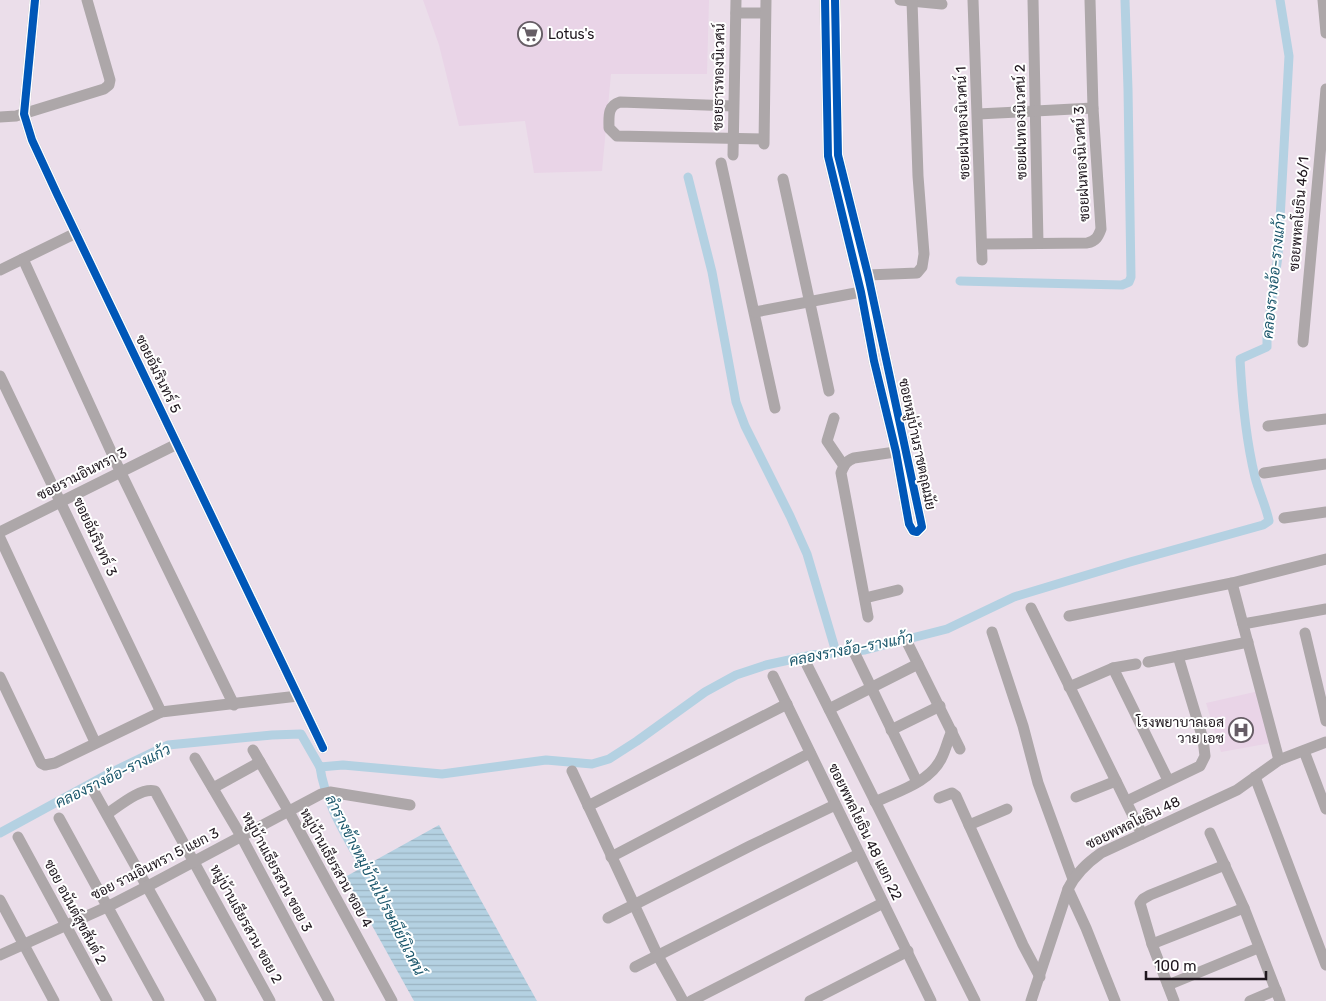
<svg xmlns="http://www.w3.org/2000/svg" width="1326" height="1001" font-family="Rubik,Sarabun,sans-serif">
	<defs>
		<pattern id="water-rules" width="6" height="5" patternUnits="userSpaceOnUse" patternTransform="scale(1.25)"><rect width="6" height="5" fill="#b4d1e2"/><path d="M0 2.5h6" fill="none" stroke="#9ab3c1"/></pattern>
	</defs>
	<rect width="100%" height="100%" fill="#ebdeea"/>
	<g fill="#e9d4e7">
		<path d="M423 0H709L707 74H611L602 171 534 173 525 121 459 126 439 45Z"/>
		<path d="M1259 691 1271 743 1221 752 1206 703Z"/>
	</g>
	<path fill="url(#water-rules)" d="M439 825 537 1001H414L345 877Z"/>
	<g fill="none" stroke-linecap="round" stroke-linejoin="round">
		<g stroke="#b4d1e2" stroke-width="9">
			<path d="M688 177 712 272 736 402 745 426 790 516 807 554 836 652"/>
			<path d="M960 281 1122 285 1129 282 1131 277 1128 89 1125 0"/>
			<path d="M320 767C325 805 351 843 369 877"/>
			<path d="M0 833 110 773 168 745 272 735 301 734 320 767 343 765 442 774 546 760 592 764 609 759 637 741 705 692 736 675 766 665 812 655 865 650 947 629 1014 597 1130 562 1263 525 1269 521C1266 506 1259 492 1255 477 1246 440 1242 398 1240 359L1267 347V333L1278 256 1289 56 1280 0"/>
		</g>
		<g stroke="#ada7a9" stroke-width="11">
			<path d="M35 0 24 114 32 140 57 194 323 748"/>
			<path d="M825 0 828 156 861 292 874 361 896 452 909 524 913 531 917 532 922 527 921 522 868 275 838 155 835 0"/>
			<path d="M900 0 942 4"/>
			<path d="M973 0 982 260"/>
			<path d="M1033 0 1038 243"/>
			<path d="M1323 0 1326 33"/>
			<path d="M736 13H765"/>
			<path d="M733 106 620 102C607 106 609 117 609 128L617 136 763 139"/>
			<path d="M978 114 1093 108"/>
			<path d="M0 117 16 116 104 89 109 85 110 80 87 0"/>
			<path d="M764 144 766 0"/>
			<path d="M733 155 736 0"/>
			<path d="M721 163 775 408"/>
			<path d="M783 179 829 391"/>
			<path d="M982 244 1087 243C1096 241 1098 237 1101 229L1093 108 1090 0"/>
			<path d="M23 259 120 471 234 705"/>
			<path d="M0 270 76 233"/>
			<path d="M868 275 917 273 922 267 924 254 918 176 912 1"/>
			<path d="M755 312 861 292"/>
			<path d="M1303 342 1326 89"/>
			<path d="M0 376 161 712"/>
			<path d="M834 418 827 441 844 466"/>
			<path d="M1268 426 1326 419"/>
			<path d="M1264 473 1326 464"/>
			<path d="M1284 518 1326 512"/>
			<path d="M0 532 177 444"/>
			<path d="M0 538 95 742"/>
			<path d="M1232 583 1279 760"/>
			<path d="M865 598 898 590"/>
			<path d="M1031 608 1142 834"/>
			<path d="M1069 616 1232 583 1326 559"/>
			<path d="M868 617 841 473C844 465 846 461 854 458L902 451"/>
			<path d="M1243 624 1326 609"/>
			<path d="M992 632 1023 726 1038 783 1073 879"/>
			<path d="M1305 633 1326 721"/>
			<path d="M908 644 960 749"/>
			<path d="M855 654 917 782"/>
			<path d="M1148 662 1248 642"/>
			<path d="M807 665 975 1001"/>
			<path d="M1113 668 1168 780"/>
			<path d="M773 676 931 1001"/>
			<path d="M0 677 41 763 45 765 55 763 161 712 298 696"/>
			<path d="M1069 687 1113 668 1136 664"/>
			<path d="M829 709 918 664"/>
			<path d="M891 730 940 706"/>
			<path d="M253 750 288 810 392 1001"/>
			<path d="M1304 751 1326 809"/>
			<path d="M195 758 241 836 329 1001"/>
			<path d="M572 771 658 956 683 1001"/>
			<path d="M1255 777 1326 965"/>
			<path d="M213 788 260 762"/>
			<path d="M93 790 211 1001"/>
			<path d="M1076 797 1116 781"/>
			<path d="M939 798 952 793 956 796 1023 945 1040 977"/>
			<path d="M1127 801 1200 766 1205 756 1203 739 1178 656"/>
			<path d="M875 802C898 791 931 782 942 757 946 749 948 739 952 731"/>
			<path d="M588 806 787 704"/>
			<path d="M107 814C119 806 141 787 155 791L270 1001"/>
			<path d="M59 818 159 1001"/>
			<path d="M969 825 1007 809"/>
			<path d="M1210 833 1244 908 1280 1001"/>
			<path d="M18 837 107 1001"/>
			<path d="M611 857 810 753"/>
			<path d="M1068 889 1086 928 1115 1001"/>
			<path d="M0 900 54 1001"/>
			<path d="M608 918 750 846 835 805"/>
			<path d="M1152 944 1244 908"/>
			<path d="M0 955 109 906 148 886 321 794 330 792 410 805"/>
			<path d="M635 967 859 854"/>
			<path d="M1168 985 1258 948"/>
			<path d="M691 1001 883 903"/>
			<path d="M810 1001 908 951"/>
			<path d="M1031 1001 1068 889C1076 873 1087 863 1101 853L1237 790 1279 760 1326 742"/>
			<path d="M1174 1001 1152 944 1140 903 1143 899 1150 895 1225 865"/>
			<path d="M1250 1001 1276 990"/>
		</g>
		<defs>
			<g id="cycleway">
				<path d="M35 0 24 114 32 140 57 194 323 748"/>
				<path d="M825 0 828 156 861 292 874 361 896 452 909 524 913 531 917 532 922 527 921 522 868 275 838 155 835 0"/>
			</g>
		</defs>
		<use href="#cycleway" stroke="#fff" stroke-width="11"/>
		<use href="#cycleway" stroke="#0057b8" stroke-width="8"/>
	</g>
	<defs>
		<symbol id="supermarket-ring" viewBox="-11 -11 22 22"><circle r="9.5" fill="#fff" stroke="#665d65" stroke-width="1.5"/><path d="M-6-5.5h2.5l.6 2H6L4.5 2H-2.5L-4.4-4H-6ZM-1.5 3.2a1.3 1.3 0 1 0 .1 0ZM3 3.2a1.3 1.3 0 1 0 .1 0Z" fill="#665d65"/></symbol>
		<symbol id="hospital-ring" viewBox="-11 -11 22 22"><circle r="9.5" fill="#fff" stroke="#665d65" stroke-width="1.5"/><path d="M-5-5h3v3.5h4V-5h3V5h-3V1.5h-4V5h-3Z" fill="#665d65"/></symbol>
	</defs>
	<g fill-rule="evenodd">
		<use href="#supermarket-ring" x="516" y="20" width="28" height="28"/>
		<use href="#hospital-ring" x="1227" y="716" width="28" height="28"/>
	</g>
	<g text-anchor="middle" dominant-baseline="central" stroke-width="4" stroke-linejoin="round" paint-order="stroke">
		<g font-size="14" fill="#1f171e" stroke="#fff" text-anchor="start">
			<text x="548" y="34">Lotus's</text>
			<text x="1224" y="722" text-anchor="end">โรงพยาบาลเอส<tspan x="1224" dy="16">วาย เอช</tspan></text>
		</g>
		<g font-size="14" fill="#1f171e" stroke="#fff">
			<text transform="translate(719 77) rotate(-89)">ซอยธารทองนิเวศน์</text>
			<text transform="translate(1021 122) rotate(-91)">ซอยฝนทองนิเวศน์ 2</text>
			<text transform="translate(963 123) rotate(-92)">ซอยฝนทองนิเวศน์ 1</text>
			<text transform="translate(1082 164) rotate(-93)">ซอยฝนทองนิเวศน์ 3</text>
			<text transform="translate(1299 214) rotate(-85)">ซอยพหลโยธิน 46/1</text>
			<text transform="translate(158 374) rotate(64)">ซอยอัมรินทร์ 5</text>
			<text transform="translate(917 444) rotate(78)">ซอยหมู่บ้านราชตฤณมัย</text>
			<text transform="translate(82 474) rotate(-27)">ซอยรามอินทรา 3</text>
			<text transform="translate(95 537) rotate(65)">ซอยอัมรินทร์ 3</text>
			<text transform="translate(1133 823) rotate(-26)">ซอยพหลโยธิน 48</text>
			<text transform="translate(865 832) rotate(64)">ซอยพหลโยธิน 48 แยก 22</text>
			<text transform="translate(155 864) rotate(-27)">ซอย รามอินทรา 5 แยก 3</text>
			<text transform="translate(336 868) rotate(61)">หมู่บ้านเธียรสวน ซอย 4</text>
			<text transform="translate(277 872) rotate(62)">หมู่บ้านเธียรสวน ซอย 3</text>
			<text transform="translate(75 912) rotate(62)">ซอย อนันต์สุขสันต์ 2</text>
			<text transform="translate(246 924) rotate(61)">หมู่บ้านเธียรสวน ซอย 2</text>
		</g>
		<g font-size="15" font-style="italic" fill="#1b576c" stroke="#fff">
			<text transform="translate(1274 276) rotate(-84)">คลองรางอ้อ-รางแก้ว</text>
			<text transform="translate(851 649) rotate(-11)">คลองรางอ้อ-รางแก้ว</text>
			<text transform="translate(113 776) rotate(-26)">คลองรางอ้อ-รางแก้ว</text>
			<text transform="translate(375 885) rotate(63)">ลำรางข้างหมู่บ้านไปรษณีย์นิเวศน์</text>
		</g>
	</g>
	<path d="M1146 971v8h120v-8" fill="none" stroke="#1f171e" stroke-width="2.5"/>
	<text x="1154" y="971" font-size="15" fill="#1f171e" stroke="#ffffff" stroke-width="4" paint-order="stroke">100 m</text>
</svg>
